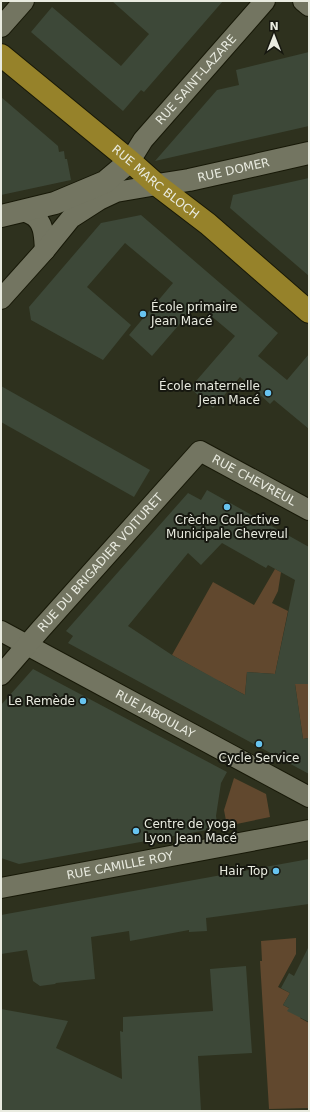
<svg xmlns="http://www.w3.org/2000/svg" width="310" height="1112" font-family="'DejaVu Sans',sans-serif">
	<rect width="100%" height="100%" fill="#2e311e"/>
	<g fill="#61482e">
		<path d="M275 569 281 572 278 591 272 603 288 611 275 674 247 672 245 695 219 681 218 683 211 677 172 655 213 582 254 605Z"/>
		<path d="M295 684H309V738L303 739Z"/>
		<path d="M234 778 266 794 270 817 227 826 224 810Z"/>
		<path d="M296 938V954L278 987 290 993 283 1005 302 1015 300 1018 309 1023V1108L269 1109 260 961H262L261 941Z"/>
	</g>
	<g fill="#3d4838" fill-rule="evenodd">
		<path d="M112 1H223L144 92 141 90 123 111 31 32 52 7 121 66 149 34Z"/>
		<path d="M309 52V126L155 161 217 90 239 85 236 70Z"/>
		<path d="M1 97 58 146 59 152 64 151 65 159H67L71 180 1 195Z"/>
		<path d="M309 178V276L230 208 233 195Z"/>
		<path d="M141 215 278 333 258 356 287 380 309 354V429L274 400 270 404 240 377 213 408 190 388 235 336 197 304 152 356 129 335 173 283 125 243 87 287 131 325 103 360 31 320 29 307 101 223Z"/>
		<path d="M1 386 150 470 134 497 1 422Z"/>
		<path d="M207 490 309 547V684H295L303 739 309 738V774L68 643 73 636 66 631 188 493 201 500ZM222 543 266 568 268 565 295 580 275 674 247 672 245 695 172 655 128 626 188 553 201 565Z"/>
		<path d="M33 669 227 772 221 783 216 816 218 828 19 864 1 858V705Z"/>
		<path d="M309 859V904L206 918 207 931 189 932V930L130 941 129 931 91 937 95 979 56 983 55 984 40 986 33 981 27 950 1 954V915Z"/>
		<path d="M309 946V1022L287 1011 289 1008 283 1005 290 993 281 988 289 973 294 976Z"/>
		<path d="M246 966 252 1053 198 1056 201 1111H1V1009L68 1021 56 1048 122 1079 120 1031 123 1032V1017L213 1011 210 969Z"/>
	</g>
	<g fill="none" stroke-linecap="round" stroke-linejoin="round">
		<defs>
			<g id="minor">
				<path d="M303 1 309 6"/>
				<path d="M1 27 24 1"/>
				<path id="s1" d="M130 161 143 140 265 1"/>
				<path d="M22 211C26 212 31 214 34 216 45 224 44 239 45 250"/>
				<path d="M1 299 45 250 71 218 99 200 116 192 157 185"/>
				<path id="s2" d="M1 631 309 797"/>
				<path id="s3" d="M1 675 40 630 200 451 309 510"/>
				<path id="s4" d="M1 888 309 830"/>
			</g>
			<g id="tertiary">
				<path id="s5" d="M157 185 189 180 309 153"/>
				<path d="M1 216 55 203 105 182 130 161"/>
			</g>
			<g id="primary">
				<path id="s6" d="M1 55 130 161 157 185 208 224 309 312"/>
			</g>
		</defs>
		<use href="#minor" stroke="#171807" stroke-width="22"/>
		<use href="#tertiary" stroke="#171807" stroke-width="24"/>
		<use href="#primary" stroke="#171807" stroke-width="24"/>
		<use href="#minor" stroke="#737561" stroke-width="20"/>
		<use href="#tertiary" stroke="#737561" stroke-width="22"/>
		<use href="#primary" stroke="#96822a" stroke-width="22"/>
	</g>
	<g fill="#67c4f0" stroke="#171810" stroke-width="1.5">
		<circle cx="143" cy="314" r="4"/>
		<circle cx="268" cy="393" r="4"/>
		<circle cx="227" cy="507" r="4"/>
		<circle cx="83" cy="701" r="4"/>
		<circle cx="259" cy="744" r="4"/>
		<circle cx="136" cy="831" r="4"/>
		<circle cx="276" cy="871" r="4"/>
	</g>
	<g text-anchor="middle" dominant-baseline="central" stroke-width="4" stroke-linejoin="round" paint-order="stroke">
		<g font-size="12" fill="#e9ebe0" stroke="#171810">
			<text stroke="none"><textPath href="#s1" startOffset="105">RUE SAINT-LAZARE</textPath></text>
			<text stroke="none"><textPath href="#s5" startOffset="78">RUE DOMER</textPath></text>
			<text stroke="none"><textPath href="#s6" startOffset="200">RUE MARC BLOCH</textPath></text>
			<text stroke="none"><textPath href="#s3" startOffset="361">RUE CHEVREUL</textPath></text>
			<text stroke="none"><textPath href="#s3" startOffset="150">RUE DU BRIGADIER VOITURET</textPath></text>
			<text stroke="none"><textPath href="#s2" startOffset="175">RUE JABOULAY</textPath></text>
			<text stroke="none"><textPath href="#s4" startOffset="121">RUE CAMILLE ROY</textPath></text>
		</g>
		<g font-size="12" fill="#e9ebe0" stroke="#171810" text-anchor="end">
			<text x="151" y="307" text-anchor="start">École primaire<tspan x="151" dy="14">Jean Macé</tspan></text>
			<text x="260" y="386">École maternelle<tspan x="260" dy="14">Jean Macé</tspan></text>
			<text x="227" y="520" text-anchor="middle">Crèche Collective<tspan x="227" dy="14">Municipale Chevreul</tspan></text>
			<text x="75" y="701">Le Remède</text>
			<text x="259" y="758" text-anchor="middle">Cycle Service</text>
			<text x="144" y="824" text-anchor="start">Centre de yoga<tspan x="144" dy="14">Lyon Jean Macé</tspan></text>
			<text x="268" y="871">Hair Top</text>
		</g>
	</g>
	<rect width="310" height="1112" fill="none" stroke="#e9ebe0" stroke-width="4"/>
	<g transform="translate(274 36)" stroke="#171810" stroke-width="3" paint-order="stroke">
	<path d="M0-3L7 15L0 10L-7 15Z" fill="#e9ebe0"/>
	<text y="-6" font-size="11" font-weight="bold" text-anchor="middle" fill="#e9ebe0">N</text>
	</g>
</svg>
